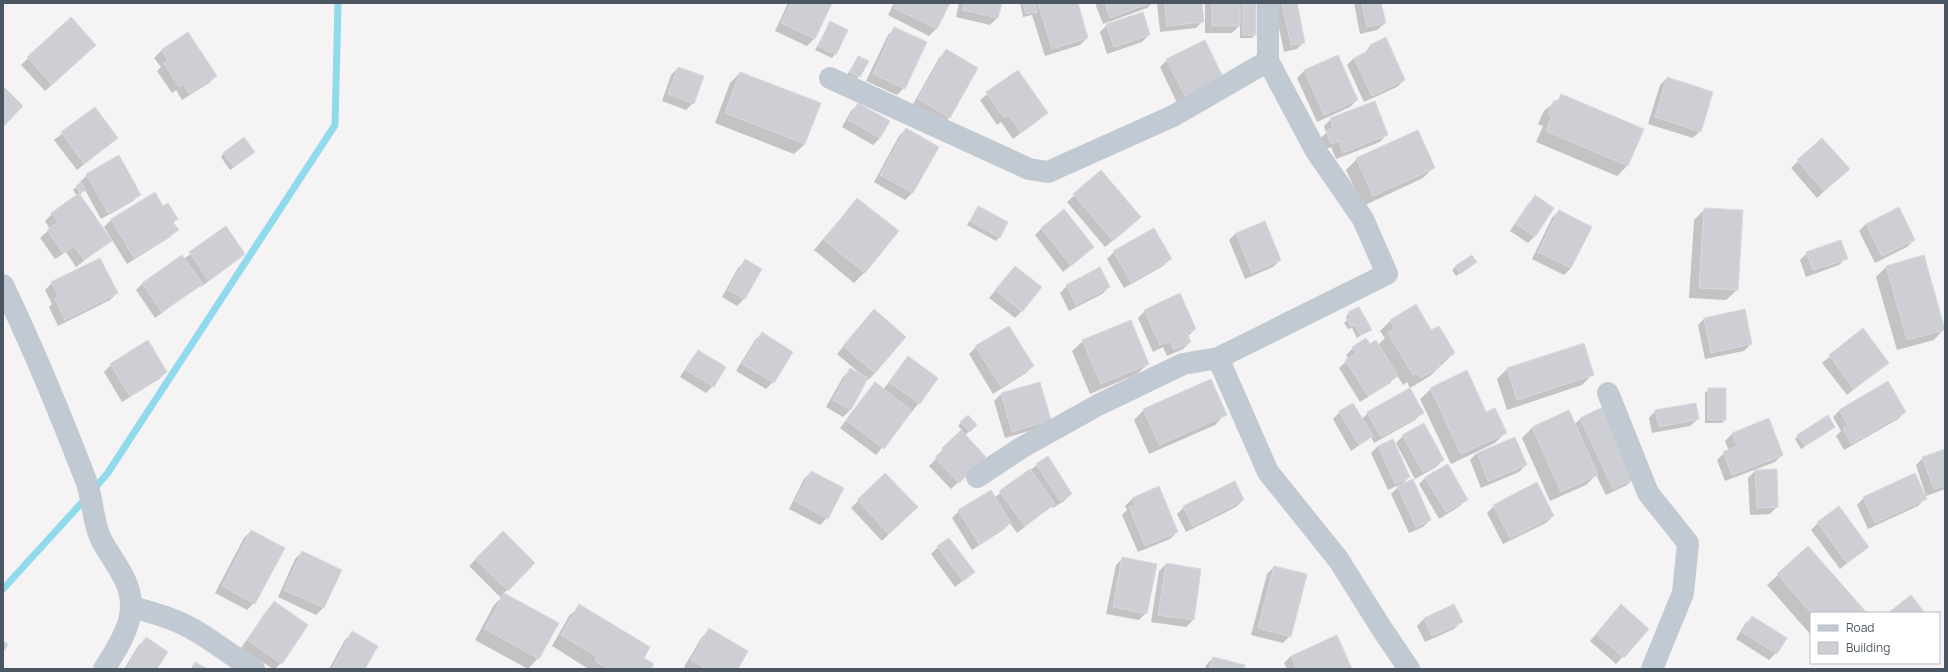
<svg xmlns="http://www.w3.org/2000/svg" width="1948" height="672" font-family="Manrope,sans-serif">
	<rect width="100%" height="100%" fill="#f5f3f3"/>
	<g fill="#0003">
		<path d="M788 3H831L814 39 807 46 775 31Z"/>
		<path d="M894 3H947L936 29 929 36 888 15Z"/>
		<path d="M959 3H1001L997 18 990 25 956 17Z"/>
		<path d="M1020 3H1076L1087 38 1080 45 1045 56 1032 15 1023 17Z"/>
		<path d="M1095 3H1152L1147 8 1103 24Z"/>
		<path d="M1157 3H1201L1203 21 1196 28 1160 32Z"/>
		<path d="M1205 3H1255V34L1252 38H1240V25L1232 33H1205Z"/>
		<path d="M1274 3H1296L1304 42 1297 49 1284 52Z"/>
		<path d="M1354 3H1380L1385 23 1377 30 1360 34Z"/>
		<path d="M71 18 88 52 45 91 21 65Z"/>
		<path d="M830 23 835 54 832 58 815 50Z"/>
		<path d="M1107 25 1149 35 1142 42 1107 54 1100 32Z"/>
		<path d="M895 28 904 88 897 95 866 81 888 35Z"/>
		<path d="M188 33 216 76 209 83 182 100 176 90 172 93 157 71 161 67 154 58 161 51Z"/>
		<path d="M1385 39 1404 80 1397 87 1364 102 1347 65 1354 58 1364 54 1370 46Z"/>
		<path d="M946 51 950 117 943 124 912 106 939 58Z"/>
		<path d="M1337 56 1357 100 1350 107 1317 122 1297 78 1304 71Z"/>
		<path d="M858 57 867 62 856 80 847 75Z"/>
		<path d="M1167 60 1221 77 1177 103 1160 67Z"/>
		<path d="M678 68 693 103 686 110 662 101 671 75Z"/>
		<path d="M1017 71 1047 113 1013 139 1001 122 997 125 980 100Z"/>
		<path d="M740 73 805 144 794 154 715 123 730 83Z"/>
		<path d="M1667 78 1700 131 1693 138 1648 124 1660 85Z"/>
		<path d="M1562 96 1627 166 1617 176 1536 142 1543 126 1538 124 1544 111Z"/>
		<path d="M858 104 880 138 873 145 842 127 851 111Z"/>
		<path d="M95 108 117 138 77 170 54 140Z"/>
		<path d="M1331 119 1387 134 1380 142 1336 159 1331 147 1324 150 1320 139 1326 133 1324 126Z"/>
		<path d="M906 129 937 147 912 193 905 200 874 182 899 136Z"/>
		<path d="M1822 139 1841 176 1817 198 1791 168Z"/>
		<path d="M224 153 250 155 230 170 221 157Z"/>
		<path d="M1357 159 1433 168 1423 178 1363 206 1346 170Z"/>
		<path d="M1101 171 1133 224 1105 247 1067 202Z"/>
		<path d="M87 175 140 194 133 201 101 219 85 190 79 195 110 241 76 267 66 252 55 259 40 238 50 229 45 221 52 214 77 196 73 190 81 183 80 182Z"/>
		<path d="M155 193 163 207 177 219 173 223 177 230 170 237 127 264 104 227 111 220Z"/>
		<path d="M1535 197V236L1528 243 1510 231 1528 204Z"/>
		<path d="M857 199 865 272 854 283 814 250Z"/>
		<path d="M978 207 999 237 996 241 967 225Z"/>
		<path d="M1705 209 1742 211 1737 290 1726 300 1689 298 1694 220Z"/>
		<path d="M1559 211 1571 268 1564 275 1532 259 1552 218Z"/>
		<path d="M1866 224 1914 240 1907 247 1875 263 1859 231Z"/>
		<path d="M225 227 244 254 201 287 200 285 155 318 136 290 143 283 184 259Z"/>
		<path d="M1042 228 1085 254 1063 272 1035 235Z"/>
		<path d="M1236 233 1280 260 1273 267 1245 279 1229 240Z"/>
		<path d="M1114 252 1170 259 1163 266 1124 288 1107 259Z"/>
		<path d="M1807 253 1846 258 1839 265 1806 277 1800 260Z"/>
		<path d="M745 261 761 269 744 299 737 306 722 297 738 268Z"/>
		<path d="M1472 265 1456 276 1452 270 1455 267Z"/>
		<path d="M1887 266 1944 329 1934 340 1897 350 1876 277Z"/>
		<path d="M1015 267 1022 311 1015 318 989 298Z"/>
		<path d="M1099 268 1109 287 1102 294 1069 311 1060 293 1067 286Z"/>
		<path d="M52 283 117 293 110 300 58 326 49 307 52 304 45 290Z"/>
		<path d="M1145 311 1195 329 1188 336 1190 342 1183 349 1167 356 1163 347 1153 352 1138 318Z"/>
		<path d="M1349 313 1370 329 1357 338 1352 328 1348 329 1344 323 1347 320 1346 317Z"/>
		<path d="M867 318 905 337 875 373 868 380 866 378 850 410 843 417 826 407 843 377 850 370 862 375 837 354Z"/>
		<path d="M1705 318 1751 344 1744 351 1705 359 1698 325Z"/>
		<path d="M1390 321 1431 331 1454 353 1430 376 1410 388 1407 382 1403 385 1397 375 1390 383 1360 402 1339 368 1349 359 1346 355 1353 348 1378 345 1385 338 1380 331Z"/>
		<path d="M1863 330 1887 362 1847 395 1822 363Z"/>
		<path d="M762 333 792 352 773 382 766 389 736 371 755 340Z"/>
		<path d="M1083 341 1148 364 1137 374 1090 394 1072 351Z"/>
		<path d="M976 347 1033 366 1026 373 993 394 969 354Z"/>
		<path d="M699 351 713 386 706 393 680 377 692 358Z"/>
		<path d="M908 357 937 378 919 403 876 455 840 428 868 391 875 384 883 390Z"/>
		<path d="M111 365 166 372 159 379 122 402 104 372Z"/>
		<path d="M1508 368 1592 375 1582 385 1507 410 1497 379Z"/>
		<path d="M1040 383 1050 420 1043 427 1005 438 994 401 1001 394Z"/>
		<path d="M1431 389 1505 433 1495 443 1451 464 1420 399Z"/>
		<path d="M1709 389 1725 420 1722 423H1705V393Z"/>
		<path d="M1602 409 1634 478 1627 485 1606 495 1596 475 1586 485 1550 501 1522 438 1532 428 1574 425 1580 419Z"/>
		<path d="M1144 410 1225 414 1215 425 1149 454 1134 420Z"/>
		<path d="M1656 410 1698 419 1690 426 1652 433 1649 418Z"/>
		<path d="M1840 410 1905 412 1898 419 1844 450 1836 436 1841 431 1833 417Z"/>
		<path d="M1340 412 1362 419 1368 413H1422L1415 420 1374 443 1371 437 1351 451 1333 419Z"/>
		<path d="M968 416 976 425 965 435 985 457 951 489 929 466 937 458 936 456 962 430 958 426Z"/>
		<path d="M1768 419 1782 455 1775 462 1725 481 1717 460 1724 453 1729 451 1725 441 1732 434Z"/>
		<path d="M1831 430 1801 449 1795 439 1798 436Z"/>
		<path d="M1403 436 1443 460 1436 467 1415 479 1396 443Z"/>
		<path d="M1378 446 1409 477 1399 487 1430 520 1423 527 1409 533 1391 494 1401 484 1388 490 1371 453Z"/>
		<path d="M1945 450V489L1926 496 1916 465 1923 458Z"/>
		<path d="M1477 453 1526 465 1519 472 1481 488 1470 460Z"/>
		<path d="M1037 465 1071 494 1064 501 1053 508 1052 506 1017 533 1010 523 1003 530 972 550 952 518 959 511 994 498Z"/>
		<path d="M1755 471 1777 507 1770 514 1750 515 1748 478Z"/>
		<path d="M811 472 827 518 820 525 789 509 804 479Z"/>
		<path d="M885 474 916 507 882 541 851 508Z"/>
		<path d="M1426 477 1467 499 1460 506 1439 519 1419 484Z"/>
		<path d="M1159 488 1177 532 1170 539 1138 552 1122 515 1127 510 1125 506 1132 499Z"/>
		<path d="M1864 498 1925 499 1918 506 1868 529 1857 505Z"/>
		<path d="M1243 500 1236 507 1186 532 1177 514 1184 507Z"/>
		<path d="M1494 506 1553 516 1546 523 1503 544 1487 513Z"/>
		<path d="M1818 523 1868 547 1840 569 1811 530Z"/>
		<path d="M251 531 254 603 247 610 215 593 244 538Z"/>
		<path d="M503 532 534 563 503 594 557 624 538 658 528 669 475 640 494 605 501 598 469 566Z"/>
		<path d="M938 547 974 572 955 587 931 554Z"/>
		<path d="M1808 548 1866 613H1811V635L1767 585Z"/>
		<path d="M302 552 323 608 316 615 278 597 295 559Z"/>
		<path d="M1123 558 1146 613 1139 620 1106 614 1116 565Z"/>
		<path d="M1166 564 1200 569 1193 620 1186 627 1151 622 1159 571Z"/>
		<path d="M1274 567 1290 636 1283 643 1251 635 1267 574Z"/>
		<path d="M274 603 281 663 275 669H273L241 648 267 610Z"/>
		<path d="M1454 605 1461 622 1454 629 1425 642 1417 626 1424 619Z"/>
		<path d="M580 606 643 658 650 669H587V668L552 646 569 616Z"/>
		<path d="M1614 613 1647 629 1616 664 1590 641Z"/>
		<path d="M1752 617 1776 653 1769 660 1736 639 1745 624Z"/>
		<path d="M709 630 737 669H687L684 667 702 637Z"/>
		<path d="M352 633 364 669H329L345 640Z"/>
		<path d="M146 638 156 669H124L139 645Z"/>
		<path d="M1291 656 1351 669H1287L1284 663Z"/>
		<path d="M1213 658 1243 669H1205L1206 665Z"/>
	</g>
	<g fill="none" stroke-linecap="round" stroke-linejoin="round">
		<g stroke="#90daee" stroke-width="7">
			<path d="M93 490 107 474 335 125 338 3"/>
			<path d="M3 589 86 498"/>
		</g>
	</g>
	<g fill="#cdcfd5" stroke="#d7d9de">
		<path d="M791 3H832L815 39 781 23Z"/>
		<path d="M897 3H950L937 29 894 8Z"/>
		<path d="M964 3H1002L998 18 963 10Z"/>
		<path d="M1023 3H1035L1037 12 1026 14Z"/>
		<path d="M1038 3H1078L1088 38 1052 49Z"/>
		<path d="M1105 3H1150L1110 18Z"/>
		<path d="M1165 3H1202L1204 22 1167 26Z"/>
		<rect x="1212" y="3" width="28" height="23"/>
		<rect x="1243" y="3" width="13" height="32"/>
		<path d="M1282 3H1297L1305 43 1291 45Z"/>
		<path d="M1362 3H1381L1386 23 1367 27Z"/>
		<path d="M1143 12 1150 35 1114 47 1106 24Z"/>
		<path d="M71 17 96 45 52 85 27 57Z"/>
		<path d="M830 21 848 30 836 55 818 46Z"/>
		<path d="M894 27 927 42 905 89 873 74Z"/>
		<path d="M188 32 217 76 189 94 183 84 179 87 164 63 168 60 161 50Z"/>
		<path d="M1386 37 1405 80 1372 96 1354 58 1372 49 1370 45Z"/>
		<path d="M1205 40 1223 77 1185 96 1166 59Z"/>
		<path d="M946 49 978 68 950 118 918 99Z"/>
		<path d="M1338 55 1358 100 1324 115 1304 70Z"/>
		<path d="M858 56 869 61 860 77 850 72Z"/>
		<path d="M678 67 704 76 694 104 668 94Z"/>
		<path d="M1018 70 1048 113 1021 133 1009 115 1004 118 986 92Z"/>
		<path d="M740 72 821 103 805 144 725 113Z"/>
		<path d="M1667 77 1713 92 1701 132 1655 117Z"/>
		<path d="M3 86 23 106 3 127Z"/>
		<path d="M1561 94 1644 129 1628 166 1546 131 1552 115 1548 114 1554 100 1558 102Z"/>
		<path d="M1375 101 1388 135 1343 153 1339 141 1331 144 1326 131 1333 128 1330 118Z"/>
		<path d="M858 103 890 121 880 138 848 120Z"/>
		<path d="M95 107 118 138 84 164 61 132Z"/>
		<path d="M906 128 939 147 913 193 880 175Z"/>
		<path d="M1418 130 1435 168 1373 196 1356 158Z"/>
		<path d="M244 137 255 152 234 167 223 153Z"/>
		<path d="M1822 138 1850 169 1824 191 1797 160Z"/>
		<path d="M119 155 141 195 108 213 86 174Z"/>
		<path d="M1101 170 1141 217 1113 241 1073 194Z"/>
		<path d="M81 182 86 190 80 193 76 186Z"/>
		<path d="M155 192 163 206 168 203 178 219 173 222 179 230 134 258 111 219Z"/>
		<path d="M79 193 112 241 84 260 74 246 63 253 47 230 58 222 51 213Z"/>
		<path d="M1535 195 1554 208 1535 237 1516 224Z"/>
		<path d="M857 198 899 231 865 273 824 240Z"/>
		<path d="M978 206 1008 222 1000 238 970 221Z"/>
		<path d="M1899 207 1915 240 1882 256 1866 224Z"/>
		<path d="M1704 208 1743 210 1738 290 1699 288Z"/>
		<path d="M1064 209 1094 247 1071 266 1041 228Z"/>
		<path d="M1559 210 1592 227 1571 268 1538 252Z"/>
		<path d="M1265 221 1281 260 1252 273 1236 233Z"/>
		<path d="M226 226 245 254 209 281 189 252Z"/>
		<path d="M1154 228 1172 259 1131 282 1113 251Z"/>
		<path d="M1841 240 1848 259 1813 270 1806 252Z"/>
		<path d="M182 255 203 284 162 312 142 283Z"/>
		<path d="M1472 255 1477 262 1460 274 1455 266Z"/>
		<path d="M1924 255 1945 330 1907 340 1886 266Z"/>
		<path d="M100 258 118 293 65 320 55 299 59 297 51 282Z"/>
		<path d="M745 259 762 269 745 299 728 290Z"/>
		<path d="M1015 266 1042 287 1022 312 995 290Z"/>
		<path d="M1100 267 1110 287 1076 305 1066 285Z"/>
		<path d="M1180 293 1196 329 1187 333 1191 342 1174 350 1170 341 1160 345 1144 310Z"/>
		<path d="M1416 304 1431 330 1439 326 1455 353 1439 363 1441 366 1421 378 1417 373 1413 375 1388 333 1395 329 1390 320Z"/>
		<path d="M1359 307 1372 330 1361 335 1355 325 1351 327 1347 319 1351 317 1348 312Z"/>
		<path d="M874 309 906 337 875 373 843 346Z"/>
		<path d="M1745 309 1752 344 1711 353 1704 318Z"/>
		<path d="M1131 320 1149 364 1101 384 1082 340Z"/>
		<path d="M1009 326 1034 366 1001 387 975 346Z"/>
		<path d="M1863 328 1889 363 1854 389 1829 355Z"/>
		<path d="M762 332 793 352 774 383 742 364Z"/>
		<path d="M1366 338 1370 344 1376 340 1398 376 1368 396 1345 360 1356 353 1352 347Z"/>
		<path d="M148 340 167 372 130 396 110 364Z"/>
		<path d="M1584 343 1594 375 1517 400 1507 368Z"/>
		<path d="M698 350 726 367 714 387 686 370Z"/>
		<path d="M908 356 938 378 920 404 889 382Z"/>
		<path d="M850 368 868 378 851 410 833 400Z"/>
		<path d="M1467 370 1486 412 1495 408 1507 433 1461 454 1430 388Z"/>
		<path d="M1211 379 1227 415 1159 445 1143 409Z"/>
		<path d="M1888 381 1906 412 1851 444 1843 428 1848 425 1839 410Z"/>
		<path d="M875 382 912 411 884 449 846 420Z"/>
		<path d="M1040 382 1051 420 1012 432 1001 393Z"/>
		<path d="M1410 388 1424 413 1381 437 1367 412Z"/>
		<rect x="1708" y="388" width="18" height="32"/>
		<path d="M1353 403 1373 436 1359 445 1339 411Z"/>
		<path d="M1696 403 1699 419 1659 427 1655 410Z"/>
		<path d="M1603 407 1636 478 1613 489 1580 418Z"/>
		<path d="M1569 410 1598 475 1561 492 1532 427Z"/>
		<path d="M968 415 977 425 970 432 960 422Z"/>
		<path d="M1828 415 1835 427 1805 446 1797 435Z"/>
		<path d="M1769 418 1783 455 1732 475 1723 452 1737 446 1732 433Z"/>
		<path d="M1424 423 1444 460 1423 472 1402 435Z"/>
		<path d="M961 430 986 457 959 483 935 458 943 450 942 448Z"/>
		<path d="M1515 437 1527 465 1488 481 1477 453Z"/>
		<path d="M1393 439 1410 477 1395 484 1378 446Z"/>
		<path d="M1945 449V486L1934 489 1922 457Z"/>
		<path d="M1048 456 1072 494 1060 501 1036 464Z"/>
		<path d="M1448 464 1468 500 1446 512 1425 477Z"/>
		<path d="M1030 469 1055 504 1025 526 999 491Z"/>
		<path d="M1777 469 1778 507 1757 508 1755 470Z"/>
		<path d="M811 471 844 488 828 519 795 501Z"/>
		<path d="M885 473 918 507 889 534 857 500Z"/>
		<path d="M1915 473 1927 499 1875 523 1863 497Z"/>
		<path d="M1413 479 1431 520 1416 527 1397 486Z"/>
		<path d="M1235 481 1244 500 1193 526 1183 506Z"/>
		<path d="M1537 482 1554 516 1510 538 1493 505Z"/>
		<path d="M1159 486 1178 532 1145 546 1129 507 1135 505 1132 498Z"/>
		<path d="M991 490 1011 523 979 544 958 510Z"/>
		<path d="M1839 506 1869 547 1847 563 1817 522Z"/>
		<path d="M251 530 285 548 255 604 222 586Z"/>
		<path d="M503 531 535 563 508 591 475 559Z"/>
		<path d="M949 538 975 572 963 581 937 546Z"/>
		<path d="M1808 546 1867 613H1811L1777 574Z"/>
		<path d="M302 551 342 570 324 608 284 590Z"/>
		<path d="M1122 557 1157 564 1147 614 1113 607Z"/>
		<path d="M1166 563 1201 569 1194 620 1158 615Z"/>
		<path d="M1274 566 1307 574 1291 637 1258 628Z"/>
		<path d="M504 593 559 623 539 659 485 629Z"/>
		<path d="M1911 595 1925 613H1888Z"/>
		<path d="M274 601 308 625 282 664 247 640Z"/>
		<path d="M579 604 650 647 644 658 654 664 651 669H608L595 661 597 657 561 635Z"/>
		<path d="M1454 604 1463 622 1432 636 1424 618Z"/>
		<path d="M1621 604 1649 629 1624 658 1596 634Z"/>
		<path d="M1752 616 1787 638 1777 654 1742 632Z"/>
		<path d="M709 628 748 651 738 669H706L691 660Z"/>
		<path d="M352 631 378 646 365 669H332Z"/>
		<path d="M1337 635 1352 669H1297L1291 656Z"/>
		<path d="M146 637 168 652 157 669H126Z"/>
		<path d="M3 641 8 644 3 653Z"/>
		<path d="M1213 657 1245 665 1244 669H1209Z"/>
		<path d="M195 662 208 669H191Z"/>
	</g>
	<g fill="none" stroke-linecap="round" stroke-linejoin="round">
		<g stroke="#c1cad2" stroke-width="22">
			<path d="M830 78 1029 169 1048 172 1173 116 1268 61"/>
			<path d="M3 285C33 348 60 413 85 478 93 497 92 518 100 537 111 560 131 579 131 605 132 626 115 652 104 669"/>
			<path d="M1218 358 1268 472 1338 559 1382 629 1409 669"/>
			<path d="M1608 393 1648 493 1688 543 1683 593 1652 669"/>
			<path d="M977 477 1021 448 1098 405 1183 364 1218 358 1387 274 1363 219 1316 151 1268 61V3"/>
			<path d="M132 607C146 611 162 615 176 621 204 632 227 654 254 669"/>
		</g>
	</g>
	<rect width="1948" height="672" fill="none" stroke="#4a5661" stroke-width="8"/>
	<rect x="1810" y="612" width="130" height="52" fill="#ffffff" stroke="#b7bbc0"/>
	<rect x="1818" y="625" width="20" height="6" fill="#c1cad2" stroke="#b7bbc0"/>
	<text x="1846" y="632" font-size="12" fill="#4a5661">Road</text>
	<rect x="1818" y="642" width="20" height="12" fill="#cdcfd5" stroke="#b7bbc0"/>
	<text x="1846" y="652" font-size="12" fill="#4a5661">Building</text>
</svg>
